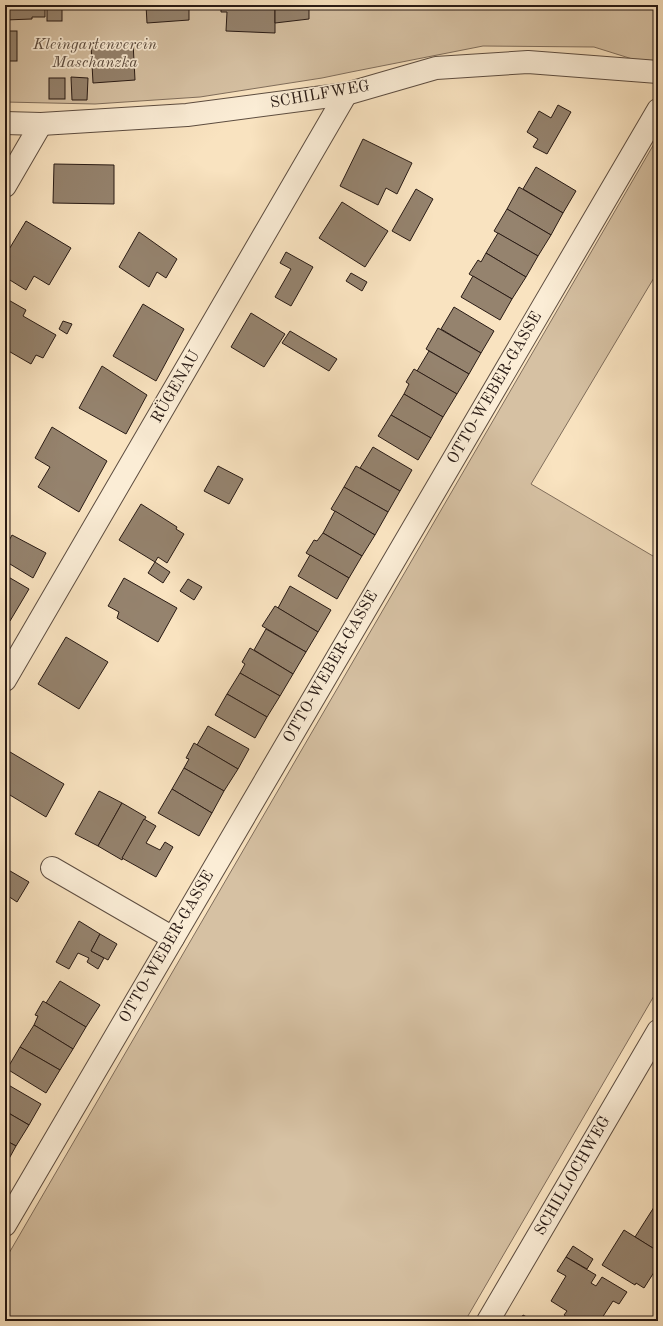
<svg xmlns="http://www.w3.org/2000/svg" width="663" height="1326" font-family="'Old Standard TT',serif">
	<rect width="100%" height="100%" fill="#f9e3c0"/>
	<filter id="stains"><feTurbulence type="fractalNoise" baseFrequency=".005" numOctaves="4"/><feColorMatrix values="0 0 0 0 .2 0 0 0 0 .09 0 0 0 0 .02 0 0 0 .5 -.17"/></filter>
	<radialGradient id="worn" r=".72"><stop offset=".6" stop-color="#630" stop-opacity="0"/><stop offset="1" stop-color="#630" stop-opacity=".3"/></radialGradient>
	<g fill="#d6c1a3" stroke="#806e5c">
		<path d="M5 5H658V67L594 47 483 46 351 72 322 78 200 97 95 104 5 102Z"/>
		<path d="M658 137V271L531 484 658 559V989L465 1321H5V1260Z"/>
	</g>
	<g fill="#95836e" stroke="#291b15">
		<path d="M5 5H45V17H32V19L5 20Z"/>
		<rect x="47" y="5" width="15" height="16"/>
		<path d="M146 5H189V20L147 23Z"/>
		<path d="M221 5H275V33L226 31 227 12H221Z"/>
		<path d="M275 5H309V19L275 23Z"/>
		<rect x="5" y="31" width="12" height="30"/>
		<path d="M133 42 135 80 93 83 91 45Z"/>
		<path d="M71 77 88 78 87 100H72Z"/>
		<rect x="49" y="78" width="16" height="21"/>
		<path d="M558 105 571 112 547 154 533 147 538 139 527 132 539 111 551 118Z"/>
		<path d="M363 139 412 163 397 194 386 188 378 205 340 186Z"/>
		<path d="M54 164 114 165V204L53 203Z"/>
		<path d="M536 167 576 191 563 213 523 189Z"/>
		<path d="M519 187 563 213 551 235 507 209Z"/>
		<path d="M416 189 433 199 410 241 392 231Z"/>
		<path d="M342 202 388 231 365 267 319 238Z"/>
		<path d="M507 209 551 235 538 256 494 231Z"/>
		<path d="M26 221 71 248 49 285 34 276 26 290 5 277V256Z"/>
		<path d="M139 232 177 259 166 278 157 272 149 287 119 267Z"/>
		<path d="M498 233 538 256 526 277 486 253Z"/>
		<path d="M286 252 313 267 291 306 275 297 291 269 280 263Z"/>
		<path d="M486 253 526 277 512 299 469 274 478 260 481 262Z"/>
		<path d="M351 273 367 282 362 291 346 281Z"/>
		<path d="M473 276 512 299 500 320 461 297Z"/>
		<path d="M5 298 26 310 23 316 56 335 43 358 36 355 31 364 5 349Z"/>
		<path d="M143 304 184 329 156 381 113 356Z"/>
		<path d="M454 307 494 331 481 353 441 329Z"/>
		<path d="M251 313 285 334 264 367 231 347Z"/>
		<path d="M63 321 72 324 67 334 59 329Z"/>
		<path d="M438 328 481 353 469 374 426 349Z"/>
		<path d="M290 331 337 359 329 371 282 343Z"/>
		<path d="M429 351 469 374 457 394 417 371Z"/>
		<path d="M102 366 147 395 126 434 79 408Z"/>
		<path d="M414 369 457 394 443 417 404 394 409 384 406 382Z"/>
		<path d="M404 394 443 417 431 438 391 415Z"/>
		<path d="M391 415 431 438 418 460 378 436Z"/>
		<path d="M52 427 107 461 79 512 38 487 50 467 35 458Z"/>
		<path d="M373 447 412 470 400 491 360 468Z"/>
		<path d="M218 466 243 479 229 504 204 491Z"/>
		<path d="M356 466 400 491 388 512 344 487Z"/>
		<path d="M344 487 388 512 375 535 331 509Z"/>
		<path d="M141 504 177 527 176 529 184 534 167 563 158 557 155 562 119 540Z"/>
		<path d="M335 511 375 535 362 556 323 533Z"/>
		<path d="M323 533 362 556 349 578 306 553 314 540 317 541Z"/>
		<path d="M12 535 46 553 33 578 5 561V548Z"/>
		<path d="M310 555 349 578 337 599 298 576Z"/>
		<path d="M155 562 170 572 163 583 148 573Z"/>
		<path d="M5 575 29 589 10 621 5 619Z"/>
		<path d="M124 578 177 608 158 642 117 618 119 612 108 606Z"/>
		<path d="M188 579 202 587 194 600 180 591Z"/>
		<path d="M290 586 331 610 318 632 278 608Z"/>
		<path d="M275 606 318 632 306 652 262 626Z"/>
		<path d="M266 629 306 652 293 674 254 650Z"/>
		<path d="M66 637 108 662 79 709 38 684Z"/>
		<path d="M250 648 293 674 280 696 240 673 245 664 242 662Z"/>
		<path d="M240 673 280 696 267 717 227 694Z"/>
		<path d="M227 694 267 717 255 738 215 715Z"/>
		<path d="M208 726 249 749 238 769 197 745Z"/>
		<path d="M194 743 238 769 224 791 184 768 189 759 186 758Z"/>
		<path d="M5 749 64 784 46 817 5 792Z"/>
		<path d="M184 768 224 791 212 813 172 789Z"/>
		<path d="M172 789 212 813 199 836 158 813Z"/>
		<path d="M99 791 122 803 98 846 75 834Z"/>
		<path d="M122 803 146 817 122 860 98 846Z"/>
		<path d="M144 819 156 826 146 843 160 850 165 842 173 847 156 877 122 858Z"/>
		<path d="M5 868 29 882 17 902 5 894Z"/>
		<path d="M79 921 100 934 91 951 104 958 98 969 87 962 89 958 78 953 69 969 56 962Z"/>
		<path d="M100 934 117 944 108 960 91 951Z"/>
		<path d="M60 981 100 1005 86 1027 46 1003Z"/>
		<path d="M43 1001 86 1027 73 1049 34 1025 38 1016 35 1015Z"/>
		<path d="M34 1025 73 1049 60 1070 20 1047Z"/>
		<path d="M20 1047 60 1070 46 1093 7 1069Z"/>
		<path d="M5 1083 41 1104 29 1125 5 1111Z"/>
		<path d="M5 1111 29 1125 16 1146 5 1140Z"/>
		<path d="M5 1140 16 1146 5 1166Z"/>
		<path d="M656 1204 658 1205V1253L655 1251 656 1250 635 1237Z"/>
		<path d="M624 1230 656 1250 655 1251 658 1253V1266L644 1288 636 1283 635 1285 602 1265Z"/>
		<path d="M573 1246 593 1259 587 1269 566 1257Z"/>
		<path d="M566 1257 596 1275 591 1283 596 1286 602 1277 627 1292 619 1304 613 1301 600 1321 582 1320 581 1321H573L564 1315 567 1311 551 1301 566 1276 557 1271Z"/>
		<path d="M523 1315 534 1321H520Z"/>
	</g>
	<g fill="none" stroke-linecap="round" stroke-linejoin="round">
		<defs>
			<g id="minor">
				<path d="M5 123 41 124 187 115 346 94 436 68 528 62 658 72"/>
				<path d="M5 186 41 124"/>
				<path d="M5 680 346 94"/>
				<path d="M52 868 173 938"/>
				<path d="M5 1225 658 110"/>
				<path d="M488 1321 658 1031"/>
			</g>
		</defs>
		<use href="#minor" stroke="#5d4d40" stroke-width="24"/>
		<use href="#minor" stroke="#fbedd6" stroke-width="22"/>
	</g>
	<g text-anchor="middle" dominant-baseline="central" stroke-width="3.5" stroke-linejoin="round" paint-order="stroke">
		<g font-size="16" font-style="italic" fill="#5d4d40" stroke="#fbedd6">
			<text x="95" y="45">Kleingartenverein<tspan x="95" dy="18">Maschanzka</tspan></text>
		</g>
		<g font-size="16" fill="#291b15" stroke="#fbedd6">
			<text transform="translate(320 95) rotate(-10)">SCHILFWEG</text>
			<text transform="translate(176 387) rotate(-60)">RÜGENAU</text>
			<text transform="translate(495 388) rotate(-60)">OTTO-WEBER-GASSE</text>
			<text transform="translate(331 667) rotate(-60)">OTTO-WEBER-GASSE</text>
			<text transform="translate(167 947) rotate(-60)">OTTO-WEBER-GASSE</text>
			<text transform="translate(573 1176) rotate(-60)">SCHILLOCHWEG</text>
		</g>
	</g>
	<rect width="663" height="1326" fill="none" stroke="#f9e3c0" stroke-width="20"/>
	<rect x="6" y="6" width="651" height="1314" fill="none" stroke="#291b15" stroke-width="2"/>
	<rect x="10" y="10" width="643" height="1306" fill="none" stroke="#291b15"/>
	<rect width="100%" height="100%" filter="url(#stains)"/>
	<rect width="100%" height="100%" fill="url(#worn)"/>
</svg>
